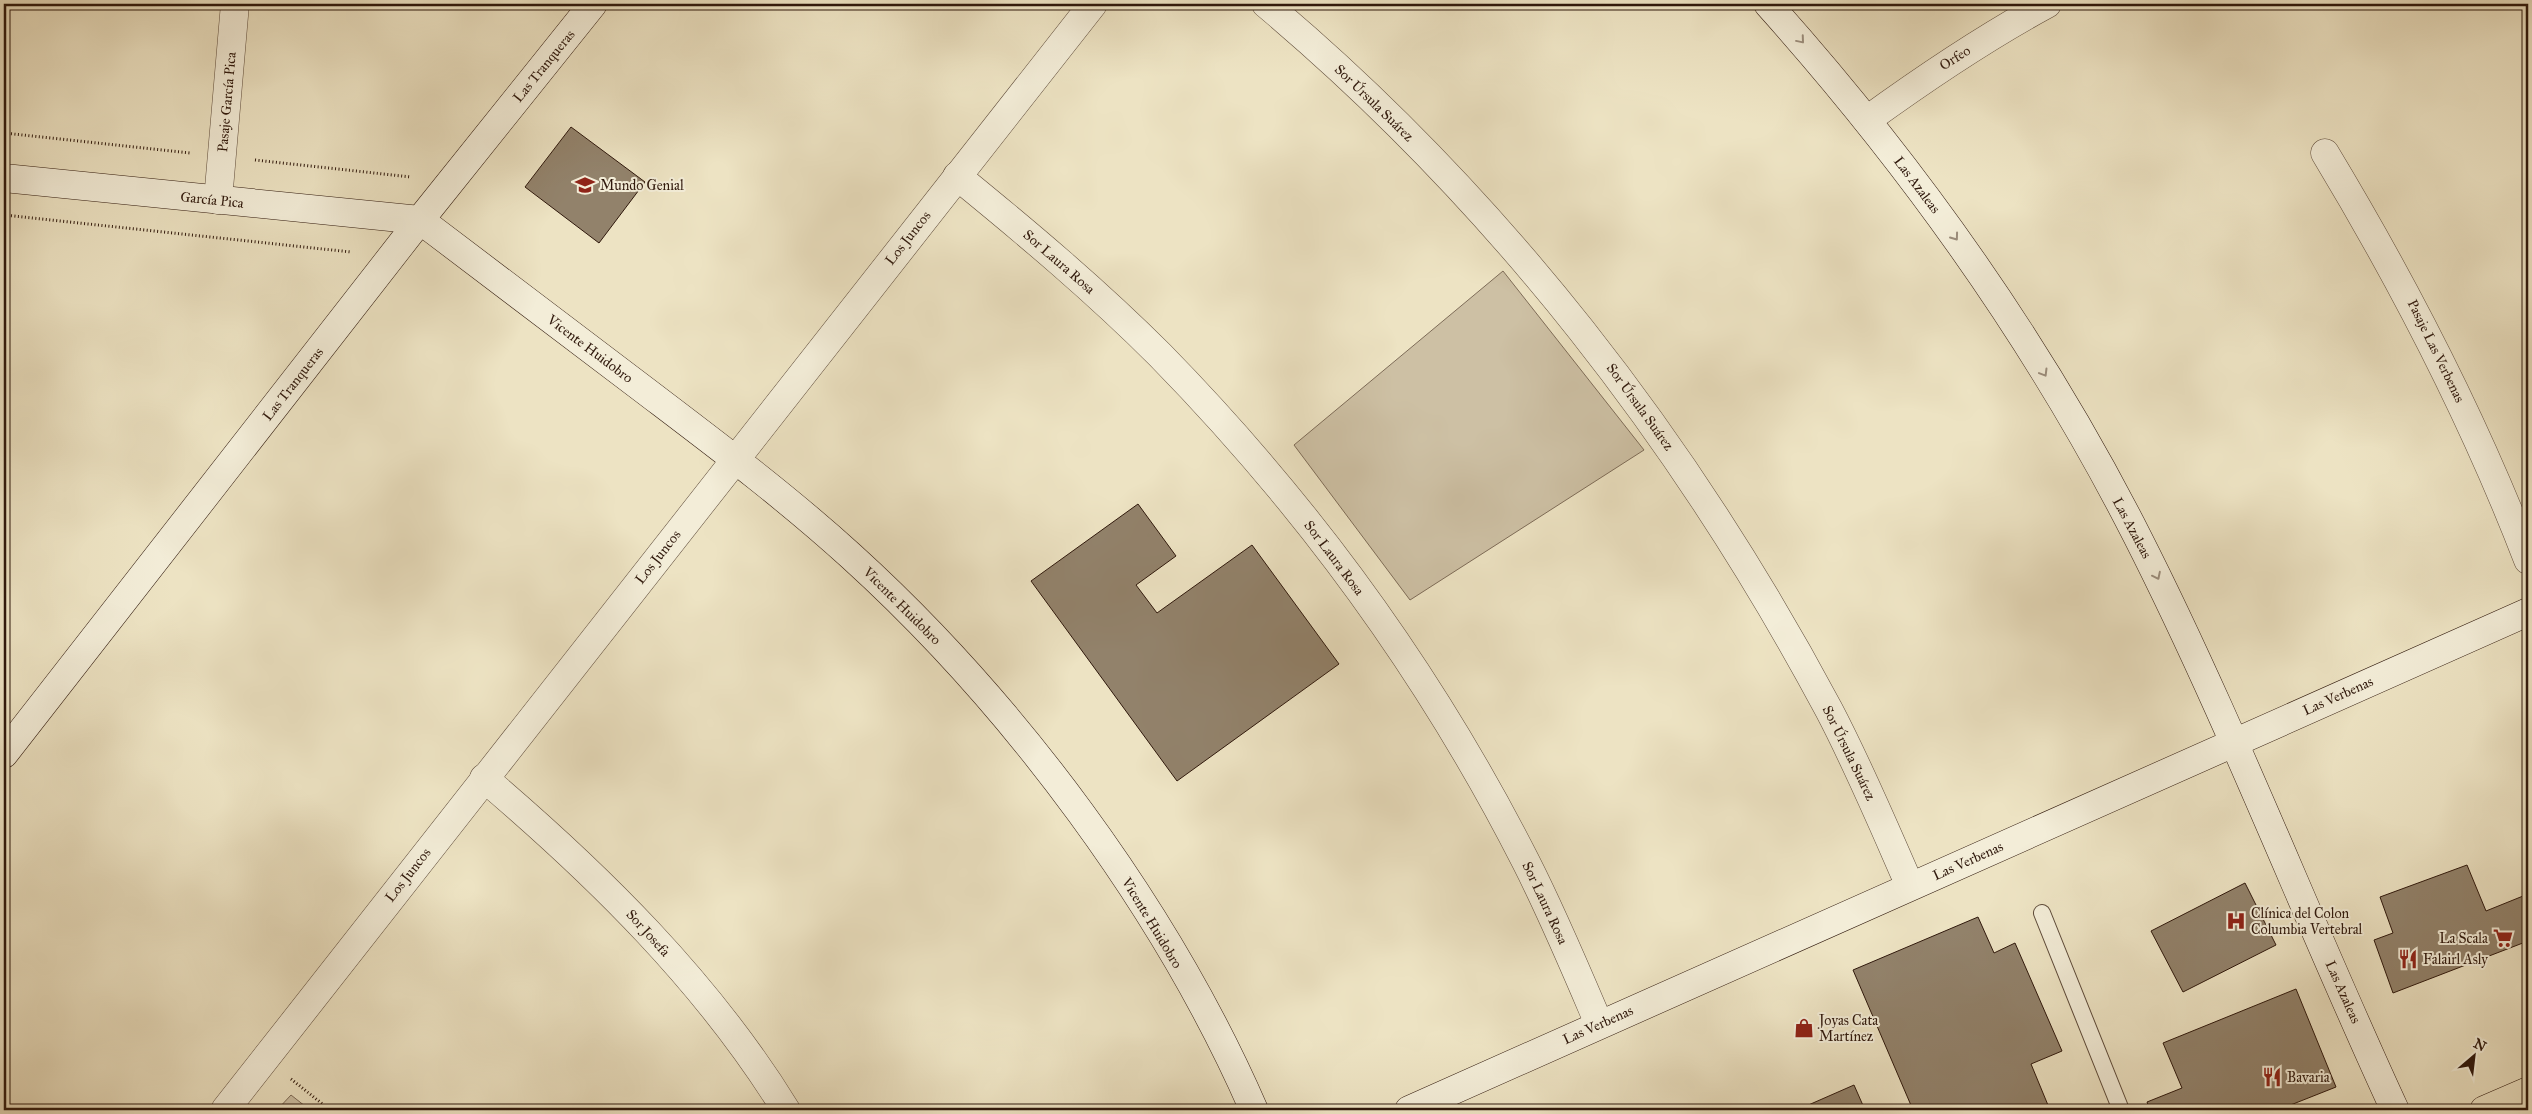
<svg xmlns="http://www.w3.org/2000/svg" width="2532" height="1114" font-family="'IM FELL Great Primer',serif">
	<rect width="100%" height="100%" fill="#ede3c3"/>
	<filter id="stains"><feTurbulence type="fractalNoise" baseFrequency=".004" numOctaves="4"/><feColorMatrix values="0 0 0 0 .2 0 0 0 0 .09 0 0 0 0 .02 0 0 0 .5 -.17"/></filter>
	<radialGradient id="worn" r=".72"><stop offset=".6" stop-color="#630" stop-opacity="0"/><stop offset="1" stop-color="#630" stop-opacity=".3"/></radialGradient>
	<g fill="#cdc0a4" stroke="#7e6c58">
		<path d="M1503 271 1644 450 1410 600 1294 445Z"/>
		<path d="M291 1095 310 1110H277Z"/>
	</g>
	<g fill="#92826b" stroke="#2f180c">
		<path d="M571 127 645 182 599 243 525 187Z"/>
		<path d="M1138 504 1176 556 1136 585 1157 613 1252 545 1339 664 1177 781 1031 581Z"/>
		<path d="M2467 865 2486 911 2528 894V941L2393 993 2374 940 2393 933 2380 897Z"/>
		<path d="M2245 883 2276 945 2183 992 2151 931Z"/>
		<path d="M1978 917 1994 953 2015 943 2062 1051 2031 1064 2050 1110H1913L1853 970Z"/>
		<path d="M2296 989 2336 1087 2278 1110H2150L2147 1102 2182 1088 2163 1043Z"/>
		<path d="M1854 1085 1865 1110H1797Z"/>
	</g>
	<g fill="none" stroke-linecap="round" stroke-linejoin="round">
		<defs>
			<path id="lane" d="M2042 913 2121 1110"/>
			<g id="street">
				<path d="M1266 4C1499 200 1686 442 1829 710 1859 767 1884 827 1910 886"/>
				<path d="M1867 120C1925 78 1984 38 2047 4"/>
				<path d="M2325 153C2404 284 2473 417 2528 560"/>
				<path d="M957 176C1027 233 1096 291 1160 355 1306 504 1431 675 1526 862 1553 915 1576 970 1599 1024"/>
				<path d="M218 200 235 4"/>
				<path d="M484 778C598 875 707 982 786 1110"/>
				<path d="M225 1110 1093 4"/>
			</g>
			<g id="secondary">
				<path d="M1768 4C1912 165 2039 343 2137 536 2232 723 2307 920 2395 1110"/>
				<path d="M4 178 420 220"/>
				<path d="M420 220C495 276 569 333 643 389 714 443 785 496 851 556 1014 704 1166 908 1254 1110"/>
				<path d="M4 754 420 220 593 4"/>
				<path d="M1409 1110 2528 612"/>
			</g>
			<path id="primary" d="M2484 1110 2528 1091"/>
		</defs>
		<use href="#lane" stroke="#5e4b3a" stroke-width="18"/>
		<use href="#street" stroke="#5e4b3a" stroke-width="29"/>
		<use href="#secondary" stroke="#2f180c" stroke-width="29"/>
		<use href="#primary" stroke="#2f180c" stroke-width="29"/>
		<g stroke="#2f180c" stroke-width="3" stroke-dasharray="1 2.5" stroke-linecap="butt">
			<path d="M4 133 190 153"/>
			<path d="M255 160 411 177"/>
			<path d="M4 215 351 252"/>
			<path d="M291 1079 330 1110"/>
		</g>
		<use href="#lane" stroke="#f3edd8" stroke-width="16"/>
		<use href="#street" stroke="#f3edd8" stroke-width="28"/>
		<use href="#secondary" stroke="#f3edd8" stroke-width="28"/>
		<use href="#primary" stroke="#ede3c3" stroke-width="28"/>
	</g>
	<defs><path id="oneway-chevron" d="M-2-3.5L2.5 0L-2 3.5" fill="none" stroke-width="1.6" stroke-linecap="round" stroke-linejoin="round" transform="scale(1.25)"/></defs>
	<g stroke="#9b8d7c">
		<use href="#oneway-chevron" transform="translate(1801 40) rotate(50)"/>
		<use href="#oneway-chevron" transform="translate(1955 237) rotate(54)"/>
		<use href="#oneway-chevron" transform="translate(2044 373) rotate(59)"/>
		<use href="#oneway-chevron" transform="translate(2157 576) rotate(64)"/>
	</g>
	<defs>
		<symbol id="school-bare" viewBox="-9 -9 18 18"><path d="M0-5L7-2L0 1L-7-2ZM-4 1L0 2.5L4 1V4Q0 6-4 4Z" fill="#8f2418" stroke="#f3edd8" stroke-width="2.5" paint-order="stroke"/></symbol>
		<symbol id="hospital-bare" viewBox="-9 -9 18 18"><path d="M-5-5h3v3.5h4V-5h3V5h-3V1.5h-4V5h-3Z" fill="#8f2418" stroke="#f3edd8" stroke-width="2.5" paint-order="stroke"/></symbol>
		<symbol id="supermarket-bare" viewBox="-9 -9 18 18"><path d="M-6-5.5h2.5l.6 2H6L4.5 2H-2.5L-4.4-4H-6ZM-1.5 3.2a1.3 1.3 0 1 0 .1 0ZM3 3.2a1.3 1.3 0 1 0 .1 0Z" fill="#8f2418" stroke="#f3edd8" stroke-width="2.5" paint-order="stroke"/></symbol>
		<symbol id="restaurant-bare" viewBox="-9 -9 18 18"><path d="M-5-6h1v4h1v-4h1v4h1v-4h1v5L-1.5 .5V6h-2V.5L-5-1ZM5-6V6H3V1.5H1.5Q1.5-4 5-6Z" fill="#8f2418" stroke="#f3edd8" stroke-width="2.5" paint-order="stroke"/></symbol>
		<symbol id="shop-bare" viewBox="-9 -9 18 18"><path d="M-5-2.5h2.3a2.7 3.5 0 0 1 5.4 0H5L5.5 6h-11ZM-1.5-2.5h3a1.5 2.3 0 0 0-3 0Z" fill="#8f2418" stroke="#f3edd8" stroke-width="2.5" paint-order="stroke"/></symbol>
	</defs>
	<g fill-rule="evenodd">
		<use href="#school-bare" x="571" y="171" width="28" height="28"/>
		<use href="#hospital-bare" x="2222" y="907" width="28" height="28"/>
		<use href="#supermarket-bare" x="2489" y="924" width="28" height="28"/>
		<use href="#restaurant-bare" x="2394" y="945" width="28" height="28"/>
		<use href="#shop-bare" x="1790" y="1014" width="28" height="28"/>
		<use href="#restaurant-bare" x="2258" y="1063" width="28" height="28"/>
	</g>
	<g text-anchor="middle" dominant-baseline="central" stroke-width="4" stroke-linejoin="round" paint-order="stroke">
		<g font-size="14" fill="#2f180c" stroke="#f3edd8">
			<text transform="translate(1955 58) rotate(-32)">Orfeo</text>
			<text transform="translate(544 66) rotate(-51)">Las Tranqueras</text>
			<text transform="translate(227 102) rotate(-85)">Pasaje García Pica</text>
			<text transform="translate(1374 103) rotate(44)">Sor Úrsula Suárez</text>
			<text transform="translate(1917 185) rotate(53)">Las Azaleas</text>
			<text transform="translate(212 200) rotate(6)">García Pica</text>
			<text transform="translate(908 238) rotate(-52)">Los Juncos</text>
			<text transform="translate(1059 262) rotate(41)">Sor Laura Rosa</text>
			<text transform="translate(590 349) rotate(37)">Vicente Huidobro</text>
			<text transform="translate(2436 351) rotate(64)">Pasaje Las Verbenas</text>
			<text transform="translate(293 384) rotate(-52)">Las Tranqueras</text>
			<text transform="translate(1640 407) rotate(54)">Sor Úrsula Suárez</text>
			<text transform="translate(2132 528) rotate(62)">Las Azaleas</text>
			<text transform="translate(658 557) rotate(-52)">Los Juncos</text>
			<text transform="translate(1334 558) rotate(53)">Sor Laura Rosa</text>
			<text transform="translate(902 606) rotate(45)">Vicente Huidobro</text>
			<text transform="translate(2338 696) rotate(-24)">Las Verbenas</text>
			<text transform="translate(1849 753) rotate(64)">Sor Úrsula Suárez</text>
			<text transform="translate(1968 861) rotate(-24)">Las Verbenas</text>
			<text transform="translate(408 875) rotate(-52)">Los Juncos</text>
			<text transform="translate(1545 903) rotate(65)">Sor Laura Rosa</text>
			<text transform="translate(1152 923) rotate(59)">Vicente Huidobro</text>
			<text transform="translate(648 933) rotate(48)">Sor Josefa</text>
			<text transform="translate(2343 992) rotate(66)">Las Azaleas</text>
			<text transform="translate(1598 1025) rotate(-24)">Las Verbenas</text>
		</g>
		<g font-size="14" fill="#2f180c" stroke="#f3edd8" text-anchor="start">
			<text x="600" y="185">Mundo Genial</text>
			<text x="2251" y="913">Clínica del Colon<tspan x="2251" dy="16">Columbia Vertebral</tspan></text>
			<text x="2488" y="938" text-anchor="end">La Scala</text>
			<text x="2423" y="959">Falairl Asly</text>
			<text x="1819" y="1020">Joyas Cata<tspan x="1819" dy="16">Martínez</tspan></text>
			<text x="2287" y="1077">Bavaria</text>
		</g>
	</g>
	<rect width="2532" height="1114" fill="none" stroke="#ede3c3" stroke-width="20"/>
	<rect x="5" y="5" width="2522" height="1104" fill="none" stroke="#2f180c" stroke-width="2.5"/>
	<rect x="10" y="10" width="2512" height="1094" fill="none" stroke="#2f180c"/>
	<g transform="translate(2474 1056) rotate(28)" stroke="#f3edd8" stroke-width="4" paint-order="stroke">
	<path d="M0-4L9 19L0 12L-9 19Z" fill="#2f180c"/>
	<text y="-8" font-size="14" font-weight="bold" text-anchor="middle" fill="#2f180c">N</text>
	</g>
	<rect width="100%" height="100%" filter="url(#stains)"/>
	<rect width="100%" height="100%" fill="url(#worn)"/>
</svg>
